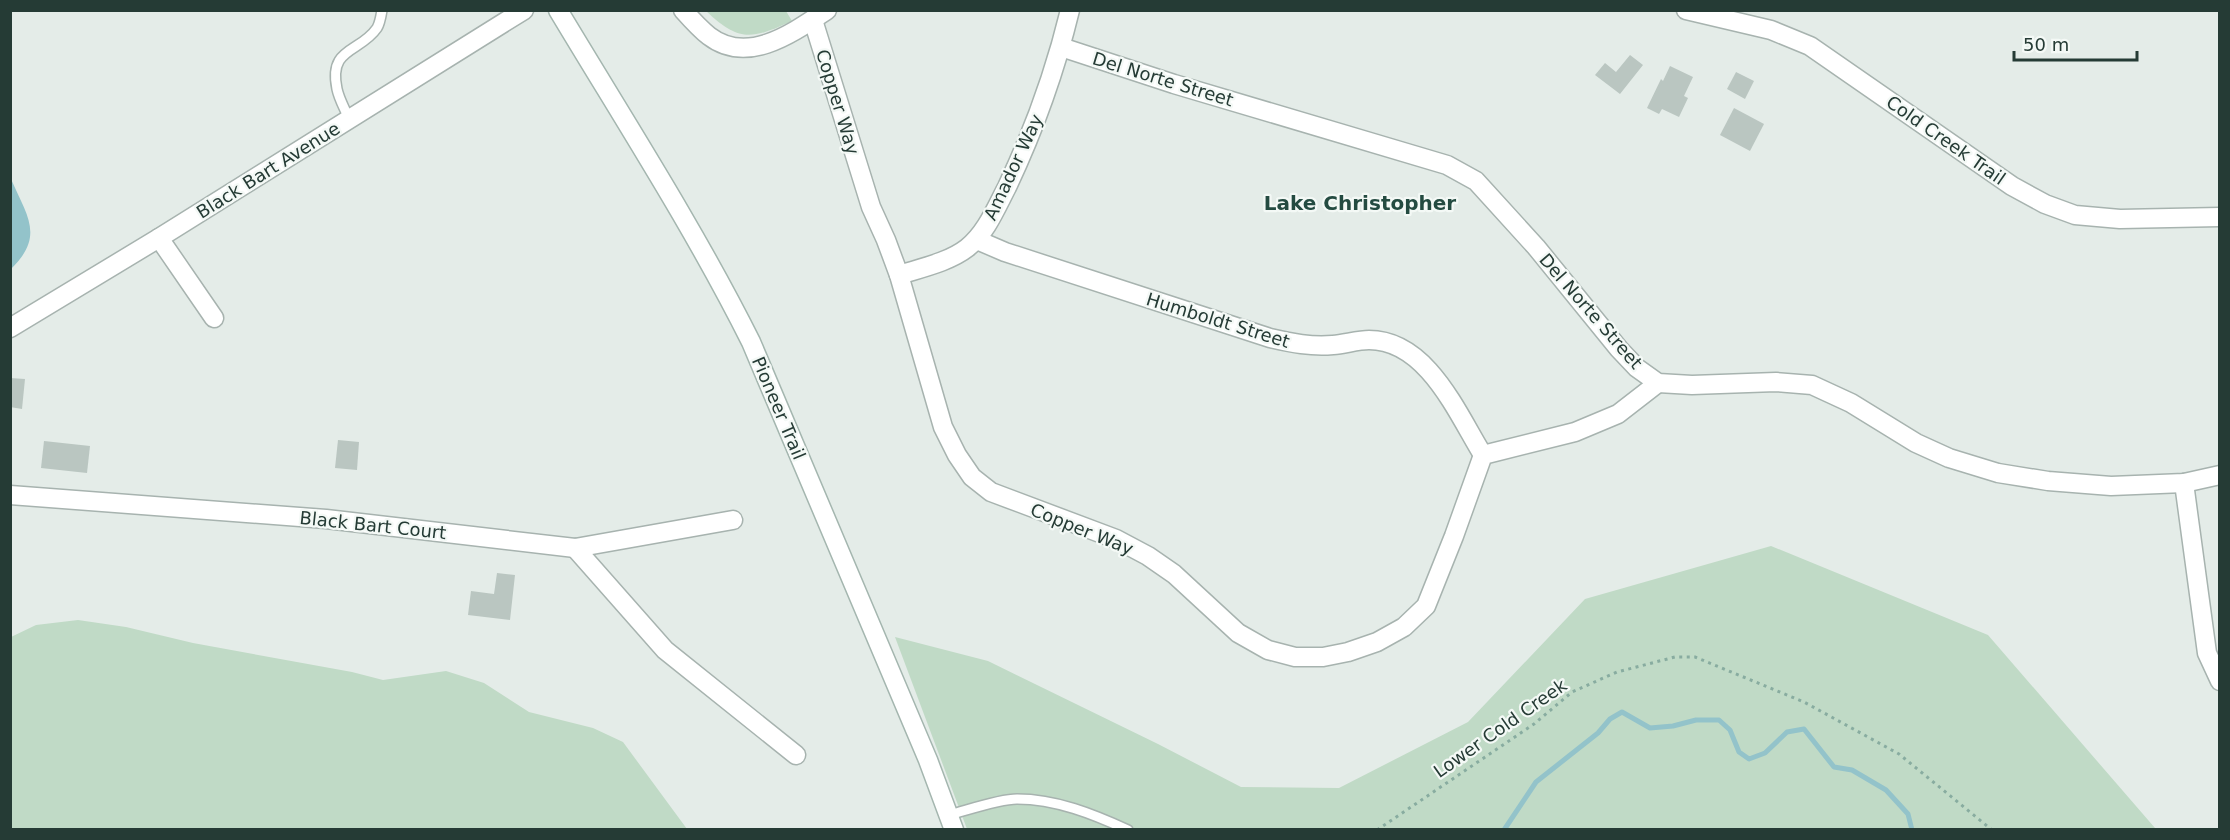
<svg xmlns="http://www.w3.org/2000/svg" width="2230" height="840" font-family="'DejaVu Sans',sans-serif">
	<rect width="100%" height="100%" fill="#e4ece8"/>
	<g fill="#c0dac6">
		<path d="M706 11H786L792 21C752 39 740 43 706 11Z"/>
		<path d="M1771 546 1988 635 2155 828 2159 829H967L895 637 988 661 1158 744 1241 787 1339 788 1468 722 1585 599Z"/>
		<path d="M78 620 126 627 193 643 352 672 383 680 446 671 484 683 529 712 593 728 623 742 687 829H11V637L36 625Z"/>
	</g>
	<path fill="#93c3ca" d="M11 179C27 216 45 236 11 269Z"/>
	<g fill="none" stroke-linecap="round" stroke-linejoin="round">
		<path stroke="#93c3ca" stroke-width="5" d="M1504 830 1536 782 1598 733 1610 719 1622 712 1650 728 1673 726 1696 720H1719L1730 730 1739 752 1749 759 1765 753 1787 732 1804 729 1834 767 1852 770 1886 790 1908 814 1912 830"/>
	</g>
	<g fill="#bac6c1">
		<path d="M1630 55 1643 65 1620 94 1595 75 1605 63 1616 72Z"/>
		<path d="M1670 66 1693 77 1684 96 1688 98 1679 117 1662 109 1659 114 1647 108 1661 79 1663 81Z"/>
		<path d="M1736 72 1754 81 1745 99 1727 89Z"/>
		<path d="M1734 108 1764 124 1750 151 1720 135Z"/>
		<path d="M10 378 25 379 22 409 10 407Z"/>
		<path d="M338 440 359 442 357 470 335 468Z"/>
		<path d="M44 441 90 446 87 473 41 468Z"/>
		<path d="M497 573 515 575 510 620 468 615 471 591 494 594Z"/>
	</g>
	<g fill="none" stroke-linecap="round" stroke-linejoin="round">
		<defs>
			<g id="service">
				<path d="M349 119C345 109 339 99 337 89 328 47 360 53 377 28 380 23 381 16 382 10"/>
				<path d="M949 815C968 810 999 799 1017 799 1056 799 1093 814 1128 830"/>
			</g>
			<g id="minor">
				<path d="M683 10C691 19 700 29 709 36 748 66 794 32 827 10"/>
				<path d="M1686 10 1771 30 1810 46 2012 186 2045 204 2075 215 2120 219 2220 217"/>
				<path d="M813 20 871 207 886 240 899 275 943 427 957 455 972 477 991 492 1116 539 1148 556 1174 574 1238 633 1268 650 1295 657H1323L1348 652 1377 642 1404 627 1426 606 1454 536 1483 455 1575 432 1618 414 1658 383"/>
				<path d="M1061 47 1174 84 1447 165 1476 181 1536 247 1619 349 1637 368 1658 383 1692 385 1776 382 1812 385 1851 403 1916 443 1949 458 1998 473 2048 481 2111 486 2184 483 2220 475"/>
				<path d="M159 238 214 318"/>
				<path d="M977 240 1005 252 1270 338C1292 343 1311 347 1333 345 1345 344 1358 340 1369 340 1427 340 1457 413 1483 455"/>
				<path d="M899 275C921 268 949 262 967 248 986 233 996 208 1007 187 1034 130 1055 72 1070 10"/>
				<path d="M2184 483 2207 653 2220 681"/>
				<path d="M10 495 326 519 575 548 733 520"/>
				<path d="M575 548 665 650 796 755"/>
			</g>
			<path id="tertiary" d="M10 328 159 238 524 10"/>
			<path id="secondary" d="M558 10C624 120 694 228 751 342L928 760 954 830"/>
		</defs>
		<use href="#service" stroke="#a7b3af" stroke-width="12"/>
		<use href="#minor" stroke="#a7b3af" stroke-width="21"/>
		<use href="#tertiary" stroke="#a7b3af" stroke-width="21"/>
		<use href="#secondary" stroke="#a4b6af" stroke-width="21"/>
		<path stroke="#88aca0" stroke-width="3" stroke-dasharray="3 4.5" stroke-linecap="butt" d="M1377 830 1534 724 1572 692 1617 672 1675 657H1695L1804 702 1899 754 1992 830"/>
		<use href="#service" stroke="#fff" stroke-width="9"/>
		<use href="#minor" stroke="#fff" stroke-width="18"/>
		<use href="#tertiary" stroke="#fff" stroke-width="18"/>
		<use href="#secondary" stroke="#fff" stroke-width="18"/>
	</g>
	<g text-anchor="middle" dominant-baseline="central" stroke-width="4.5" stroke-linejoin="round" paint-order="stroke">
		<g font-size="18" fill="#253b35" stroke="#f4f9f6">
			<text transform="translate(1163 79) rotate(17)">Del Norte Street</text>
			<text transform="translate(838 102) rotate(73)">Copper Way</text>
			<text transform="translate(1946 140) rotate(35)">Cold Creek Trail</text>
			<text transform="translate(1013 167) rotate(-65)">Amador Way</text>
			<text transform="translate(268 170) rotate(-32)">Black Bart Avenue</text>
			<text transform="translate(1591 311) rotate(49)">Del Norte Street</text>
			<text transform="translate(1218 320) rotate(17)">Humboldt Street</text>
			<text transform="translate(779 408) rotate(67)">Pioneer Trail</text>
			<text transform="translate(373 525) rotate(6)">Black Bart Court</text>
			<text transform="translate(1082 529) rotate(22)">Copper Way</text>
			<text transform="translate(1500 728) rotate(-35)">Lower Cold Creek</text>
		</g>
		<g font-size="20" font-weight="bold" fill="#244b41" stroke="#f4f9f6">
			<text x="1360" y="203">Lake Christopher</text>
		</g>
	</g>
	<rect width="2230" height="840" fill="none" stroke="#253b35" stroke-width="24"/>
	<path d="M2014 51v9h123v-9" fill="none" stroke="#253b35" stroke-width="3"/>
	<text x="2023" y="51" font-size="18" fill="#253b35" stroke="#f4f9f6" stroke-width="4.5" paint-order="stroke">50 m</text>
</svg>
